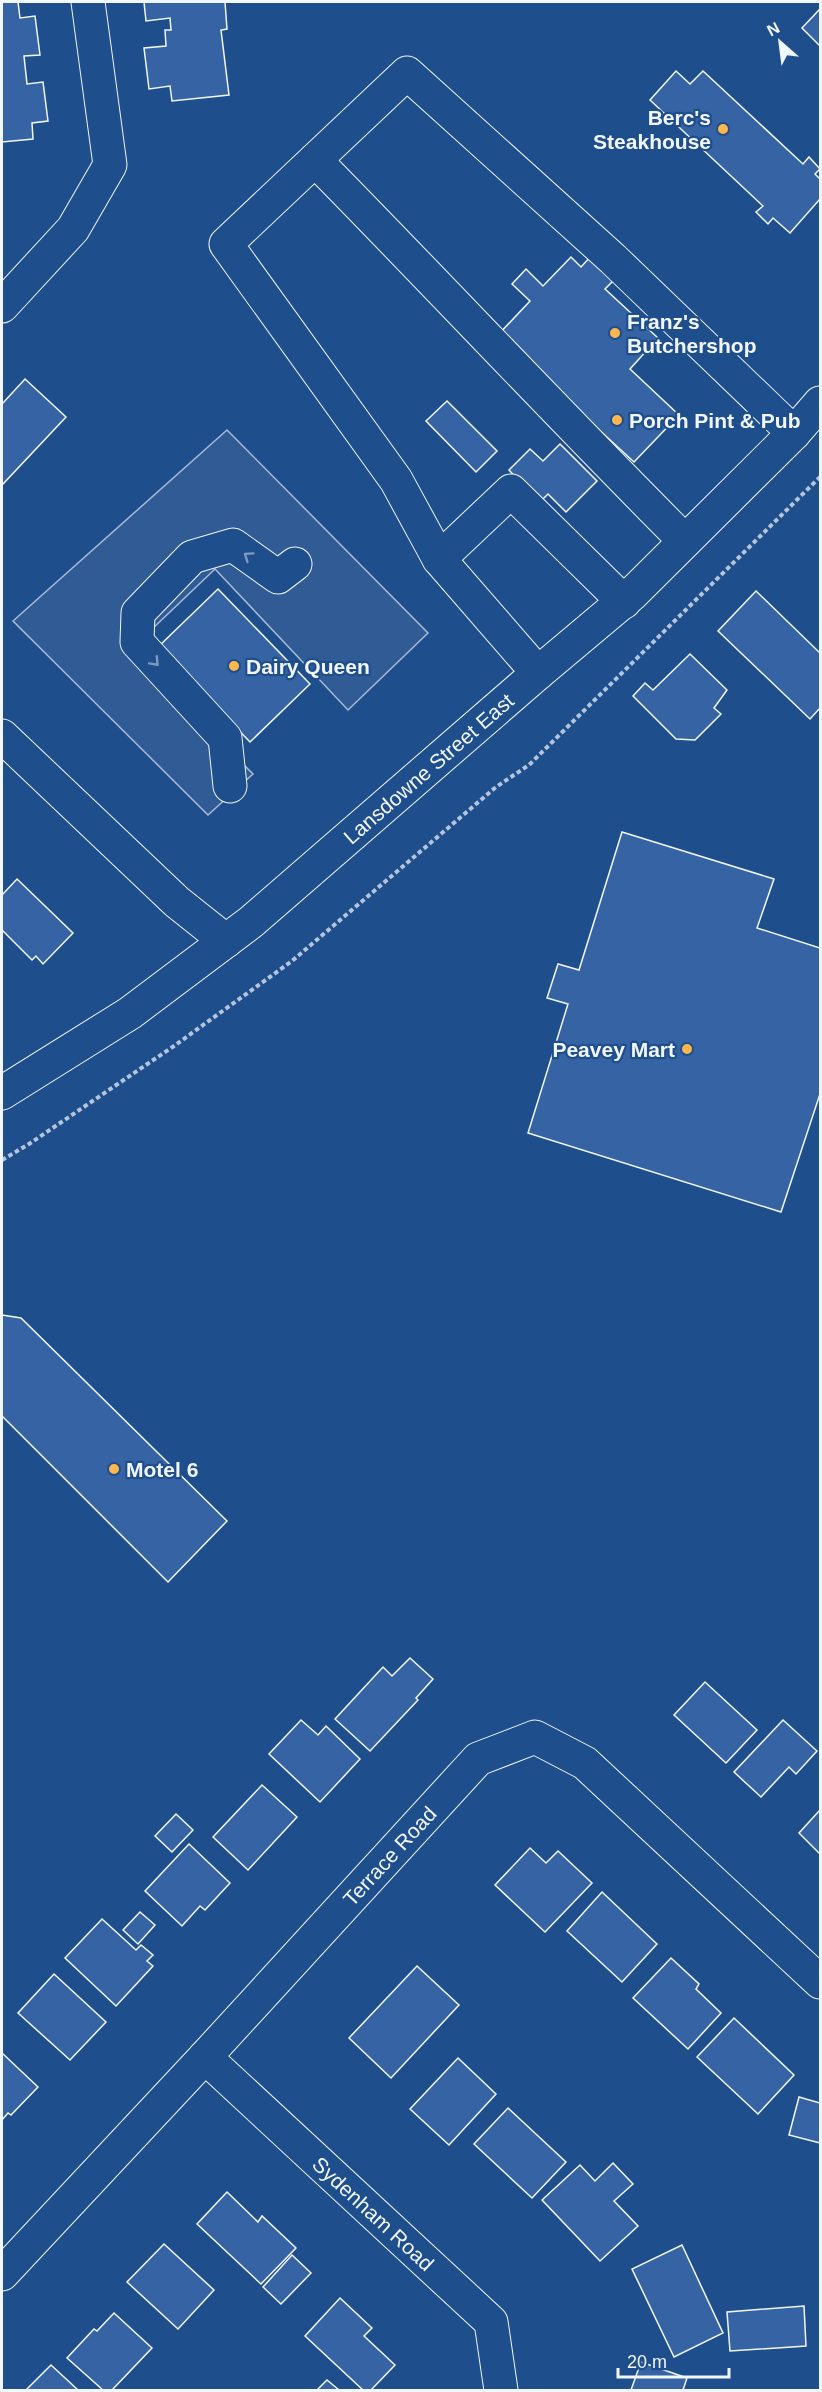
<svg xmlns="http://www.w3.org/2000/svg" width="822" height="2392" font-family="Helvetica,sans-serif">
	<rect width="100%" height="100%" fill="#1f4e8c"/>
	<path fill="#305b95" stroke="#a8bbd7" stroke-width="1.5" d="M227 430 428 633 348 710 215 569 129 651 253 774 208 815 13 621Z"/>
	<g fill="#3563a3" stroke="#f2f6ff" stroke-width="1.5">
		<path d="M2 2H18L20 18 35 16 40 55 24 56 27 84 43 82 48 121 32 123 33 139 2 142Z"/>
		<path d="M144 2H225L227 29 221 30 229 95 172 101 170 86 149 89 144 48 166 46 165 30H171L170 18 146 21Z"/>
		<path d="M820 9V46L802 28Z"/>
		<path d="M676 71 690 84 703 71 803 164 809 157 820 169 815 174 820 179V199L790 233 773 218 768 224 756 212 763 206 650 100Z"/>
		<path d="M593 254 617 277 605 289 658 338 630 369 679 415 634 462 497 336 530 301 512 284 526 269 543 286 571 257 581 267Z"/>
		<path d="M25 379 66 417 2 485V404Z"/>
		<path d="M447 401 497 451 476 472 426 421Z"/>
		<path d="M560 444 597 481 566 512 548 494 539 503 509 470 530 449 543 461Z"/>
		<path d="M218 589 310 684 250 742 158 647Z"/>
		<path d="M756 591 820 653V708L810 719 718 631Z"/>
		<path d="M690 654 727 690 714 708 721 714 695 740 676 739 633 696 645 683 653 690Z"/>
		<path d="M622 832 774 879 757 928 820 948V1094L781 1212 528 1133 568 1004 547 998 558 964 579 970Z"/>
		<path d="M17 879 73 933 43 964 36 956 32 960 2 930V895Z"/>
		<path d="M2 1315 21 1318 227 1521 168 1582 2 1416Z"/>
		<path d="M410 1658 433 1679 416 1698 418 1700 370 1751 335 1719 383 1667 392 1676Z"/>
		<path d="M705 1682 757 1730 726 1763 674 1715Z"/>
		<path d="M301 1720 318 1735 326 1726 360 1759 320 1802 269 1754Z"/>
		<path d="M783 1720 817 1751 796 1774 789 1767 761 1797 734 1772Z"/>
		<path d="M262 1785 297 1817 248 1870 213 1837Z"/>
		<path d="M820 1810V1854L799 1833Z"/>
		<path d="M176 1814 193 1830 172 1852 155 1836Z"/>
		<path d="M189 1844 230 1883 205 1910 200 1906 182 1926 145 1891Z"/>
		<path d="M530 1848 546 1863 558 1851 592 1883 545 1932 495 1885Z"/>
		<path d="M602 1892 657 1944 622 1982 567 1931Z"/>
		<path d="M140 1912 155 1925 138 1944 123 1930Z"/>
		<path d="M102 1919 136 1950 141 1945 153 1955 147 1961 153 1966 116 2006 65 1958Z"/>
		<path d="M671 1958 699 1984 696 1989 721 2013 688 2049 633 1998Z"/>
		<path d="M417 1966 459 2005 391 2078 349 2038Z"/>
		<path d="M54 1974 106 2022 70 2060 18 2013Z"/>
		<path d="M734 2018 794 2075 758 2114 697 2057Z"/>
		<path d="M2 2053 38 2087 11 2115 8 2113 2 2120Z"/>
		<path d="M458 2058 496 2094 449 2145 410 2109Z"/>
		<path d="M799 2097 820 2103V2143L789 2135Z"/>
		<path d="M508 2108 566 2162 532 2198 474 2144Z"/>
		<path d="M613 2163 633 2184 614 2201 638 2226 600 2261 542 2200 580 2165 595 2181Z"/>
		<path d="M227 2192 258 2222 262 2216 296 2248 261 2284 197 2224Z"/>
		<path d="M164 2244 214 2290 178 2329 127 2282Z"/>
		<path d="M682 2245 723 2333 674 2357 632 2269Z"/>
		<path d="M292 2255 311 2273 281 2304 263 2287Z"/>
		<path d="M340 2298 372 2328 364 2336 395 2365 371 2390H363L305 2336Z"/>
		<path d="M804 2306 806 2346 730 2351 727 2312Z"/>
		<path d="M114 2313 152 2348 112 2390H103L67 2358 94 2329 97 2331Z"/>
		<path d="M641 2362 687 2378 683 2390H631Z"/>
		<path d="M51 2365 78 2390H26Z"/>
		<path d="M327 2380 339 2390H317Z"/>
	</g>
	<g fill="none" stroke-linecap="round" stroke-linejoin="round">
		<defs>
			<g id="minor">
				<path d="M315 160C439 286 560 416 685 541"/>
				<path d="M2 306 73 229 110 165 88 2"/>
				<path d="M439 559 511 491 624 602"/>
				<path d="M538 673 439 559 396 480 226 244 407 73 613 259 794 433"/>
				<path d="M2 736 177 902 226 941"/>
				<path d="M230 786 225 738 137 642 138 613 192 557 233 545 278 577 295 564"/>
				<path id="s1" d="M205 2057 491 2322 501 2390"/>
				<path id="s2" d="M2 2274 205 2057 478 1759 535 1737 585 1763 820 1982"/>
			</g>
			<g id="major">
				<path id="s3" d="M2 1093 130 1013 251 922 538 673 632 594 794 433 820 403"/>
			</g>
		</defs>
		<use href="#minor" stroke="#f2f6ff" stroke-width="35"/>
		<use href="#major" stroke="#f2f6ff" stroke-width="35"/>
		<path stroke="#b3c4dc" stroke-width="4" stroke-dasharray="4.5 3" stroke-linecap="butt" d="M2 1160 29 1144 174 1046 292 961 496 787 529 765 820 477"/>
		<use href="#minor" stroke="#1f4e8c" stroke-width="33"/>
		<use href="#major" stroke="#1f4e8c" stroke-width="33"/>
	</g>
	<defs><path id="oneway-chevron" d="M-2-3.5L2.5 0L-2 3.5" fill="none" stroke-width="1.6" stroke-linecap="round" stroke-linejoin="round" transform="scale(1.5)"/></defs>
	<g stroke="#7e9ac0">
		<use href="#oneway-chevron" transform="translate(248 556) rotate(-145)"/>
		<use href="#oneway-chevron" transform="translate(155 662) rotate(47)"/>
	</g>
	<g fill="#ffb74d" stroke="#1f4e8c" stroke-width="2">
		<circle cx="723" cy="129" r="6"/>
		<circle cx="615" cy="333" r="6"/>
		<circle cx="617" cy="420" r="6"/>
		<circle cx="234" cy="666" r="6"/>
		<circle cx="687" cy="1049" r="6"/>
		<circle cx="114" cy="1469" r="6"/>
	</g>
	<g text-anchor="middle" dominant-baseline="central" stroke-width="4.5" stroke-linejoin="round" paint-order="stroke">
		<g font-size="21" font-weight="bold" fill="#f2f6ff" stroke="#1f4e8c" text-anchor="start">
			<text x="711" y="117" text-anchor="end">Berc's<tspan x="711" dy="24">Steakhouse</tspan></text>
			<text x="627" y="321">Franz's<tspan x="627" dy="24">Butchershop</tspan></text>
			<text x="629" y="420">Porch Pint &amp; Pub</text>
			<text x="246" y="666">Dairy Queen</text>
			<text x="675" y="1049" text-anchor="end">Peavey Mart</text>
			<text x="126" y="1469">Motel 6</text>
		</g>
		<g font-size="21" fill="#f2f6ff" stroke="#1f4e8c">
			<text stroke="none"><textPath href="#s3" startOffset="537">Lansdowne Street East</textPath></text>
			<text stroke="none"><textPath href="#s2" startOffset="570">Terrace Road</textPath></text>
			<text stroke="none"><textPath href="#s1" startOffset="230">Sydenham Road</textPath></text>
		</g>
	</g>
	<rect width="822" height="2392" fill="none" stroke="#f2f6ff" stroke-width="6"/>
	<g transform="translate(780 42) rotate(332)" stroke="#1f4e8c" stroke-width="4.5" paint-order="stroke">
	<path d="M0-4.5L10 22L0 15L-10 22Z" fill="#f2f6ff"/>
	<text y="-9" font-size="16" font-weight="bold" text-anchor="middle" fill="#f2f6ff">N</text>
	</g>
	<path d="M618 2368v9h111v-9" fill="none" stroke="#f2f6ff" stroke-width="3"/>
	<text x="627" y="2368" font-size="18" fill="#f2f6ff" stroke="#1f4e8c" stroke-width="4.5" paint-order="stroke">20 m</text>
</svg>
